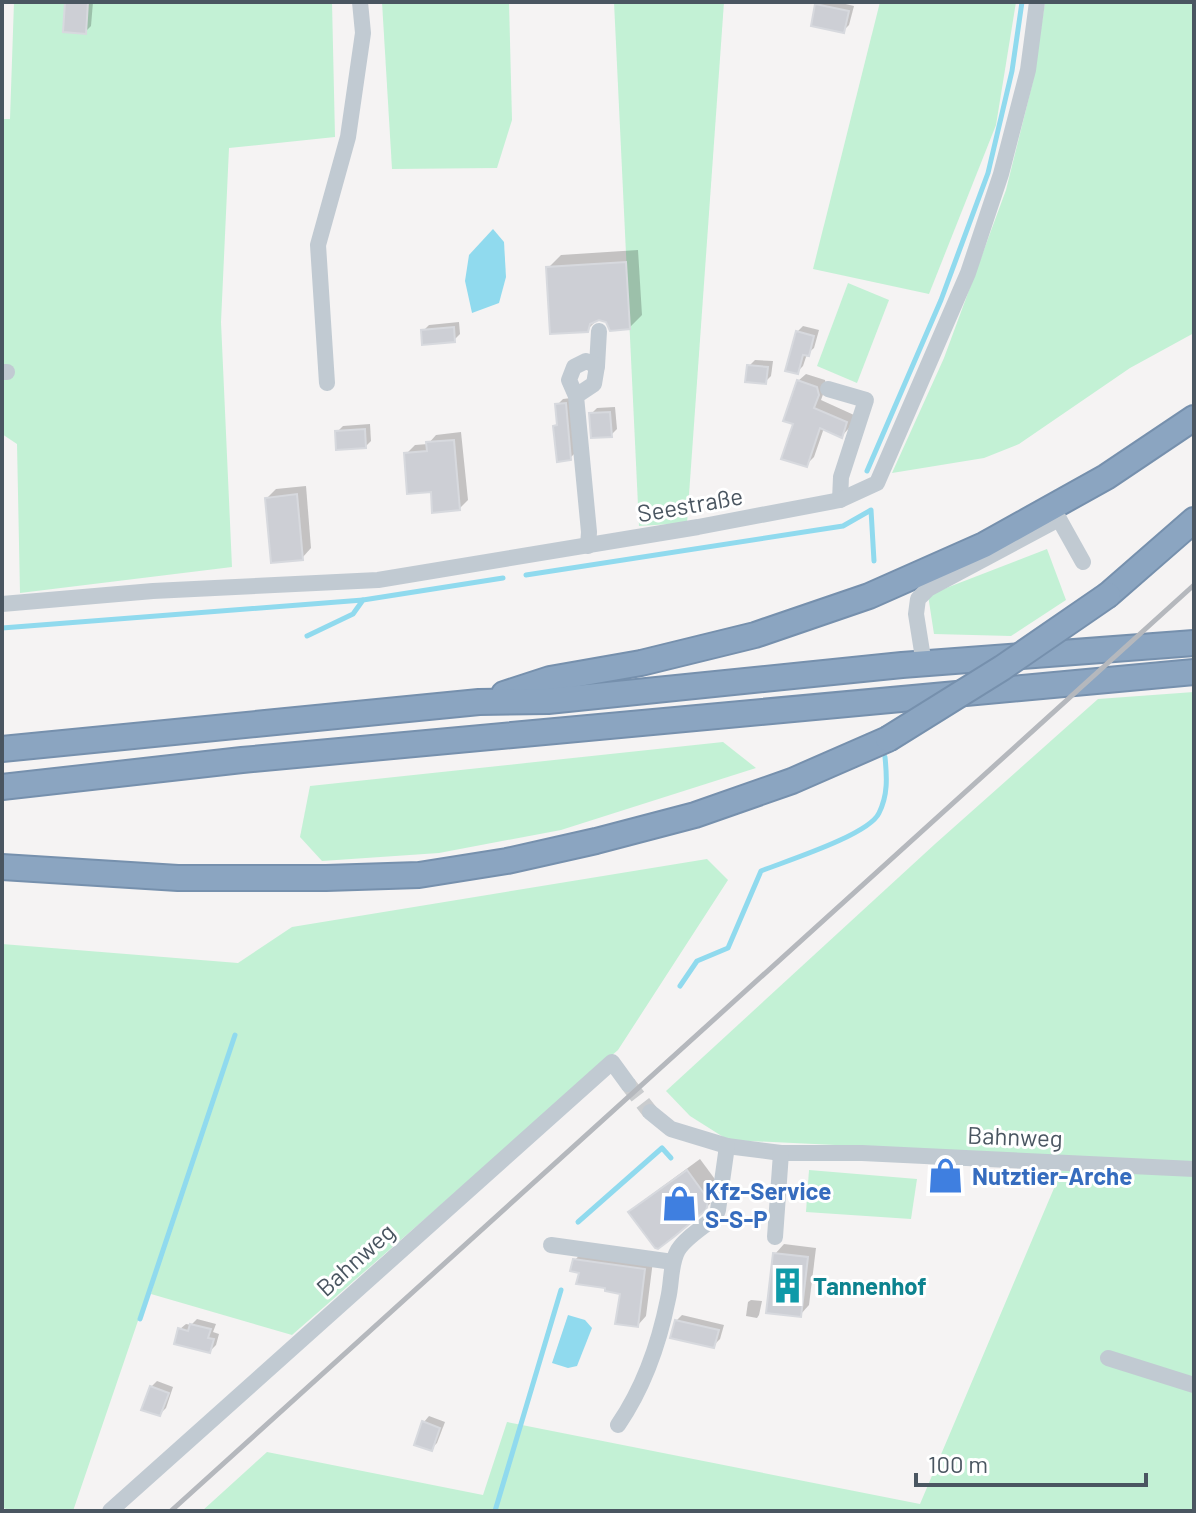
<svg xmlns="http://www.w3.org/2000/svg" width="1196" height="1513" font-family="Barlow,sans-serif">
	<rect width="100%" height="100%" fill="#f5f3f3"/>
	<g fill="#c3f1d5">
		<path d="M14 2H332L335 137 229 148 221 322 232 567 20 593 17 444 2 434V119H10Z"/>
		<path d="M382 2H509L512 120 497 168 392 169Z"/>
		<path d="M614 2H724L687 523 639 526Z"/>
		<path d="M880 2H1016L996 125 929 294 813 269Z"/>
		<path d="M1045 2H1194V333L1130 368 1019 444 984 458 892 473 944 358 1006 190 1033 81Z"/>
		<path d="M848 283 889 300 857 383 817 366Z"/>
		<path d="M1047 549 1066 600 1011 636 934 634 928 595Z"/>
		<path d="M1194 692V1162L728 1140 690 1116 666 1091 935 844 1098 699Z"/>
		<path d="M723 742 756 768 561 830 439 853 322 861 300 837 310 786Z"/>
		<path d="M707 859 728 880 618 1050 292 1335 151 1294 168 1233 73 1511H10L2 1507V944L238 963 292 927Z"/>
		<path d="M1063 1167 1194 1176V1511H202L267 1452 483 1495 507 1422 920 1504Z"/>
		<path d="M809 1170 917 1179 911 1219 806 1212Z"/>
	</g>
	<g fill="#90daee">
		<path d="M493 229 504 242 506 277 499 303 472 313 465 281 469 255Z"/>
		<path d="M568 1315 585 1320 592 1328 577 1366 568 1368 552 1363Z"/>
	</g>
	<g fill="#0003">
		<path d="M67 2H93L91 26 85 32Z"/>
		<path d="M820 2H837L854 6 849 25 843 31 817 5Z"/>
		<path d="M638 250 642 315 629 328 599 318 587 330 548 268 561 255Z"/>
		<path d="M459 322 460 334 454 340 423 331 429 325Z"/>
		<path d="M803 326 819 330 814 348 807 354 803 366 797 372V332Z"/>
		<path d="M755 360 773 361 771 376 765 382 749 366Z"/>
		<path d="M806 374 825 380 826 386 821 400 854 415 849 428 842 436 824 428 814 457 806 465 795 423 798 381Z"/>
		<path d="M571 398 576 452 570 458 556 426 559 423 557 405 563 399Z"/>
		<path d="M615 407 617 429 611 435 591 414 597 408Z"/>
		<path d="M370 424 371 441 365 447 337 432 343 426Z"/>
		<path d="M461 432 468 500 460 508 432 490 406 454 415 445 428 444 436 435Z"/>
		<path d="M306 486 311 548 302 558 267 498 276 489Z"/>
		<path d="M700 1159 720 1186 718 1195 705 1209 631 1212 644 1200Z"/>
		<path d="M784 1244 816 1248 809 1305 800 1315 775 1254Z"/>
		<path d="M583 1251 653 1261 646 1316 638 1325 622 1293 607 1286 575 1260Z"/>
		<path d="M751 1300 762 1301 759 1315 757 1318 746 1316 748 1302Z"/>
		<path d="M682 1315 724 1325 720 1339 714 1345 676 1321Z"/>
		<path d="M197 1319 216 1324 213 1332 219 1334 216 1345 210 1351 180 1329 186 1324 191 1325Z"/>
		<path d="M157 1381 173 1387 166 1408 160 1414 151 1387Z"/>
		<path d="M429 1416 445 1422 437 1443 431 1449 424 1422Z"/>
	</g>
	<g fill="none" stroke-linecap="round" stroke-linejoin="round">
		<g stroke="#90daee" stroke-width="5">
			<path d="M867 471 941 300 988 173 1012 71 1022 2"/>
			<path d="M526 575 843 526 871 510 874 561"/>
			<path d="M2 628 363 600"/>
			<path d="M307 636 353 614 363 600 503 578"/>
			<path d="M680 986 697 961 728 948 761 871C786 861 869 835 879 813 888 795 887 777 885 757"/>
			<path d="M578 1222 662 1148 671 1158"/>
			<path d="M140 1319 235 1035"/>
			<path d="M495 1511 561 1290"/>
		</g>
	</g>
	<g fill="#cdcfd5" stroke="#d7d9de" stroke-width="2">
		<path d="M65 2H88L86 34 63 32Z"/>
		<path d="M815 4 849 11 844 33 811 26Z"/>
		<path d="M626 262 630 329 610 331 606 322 599 320 590 324 588 332 550 334 546 267Z"/>
		<path d="M454 327 455 342 422 345 421 330Z"/>
		<path d="M796 331 814 336 809 356 803 355 798 374 785 371Z"/>
		<path d="M747 365 768 367 766 384 745 382Z"/>
		<path d="M797 380 817 387 819 395 814 408 847 422 842 438 820 428 807 467 781 459 793 424 783 421Z"/>
		<path d="M566 403 571 460 557 462 553 426 557 425 555 404Z"/>
		<path d="M610 412 612 437 591 438 589 413Z"/>
		<path d="M365 429 366 448 336 450 335 431Z"/>
		<path d="M454 440 460 510 432 513 431 492 407 494 404 453 427 451 426 442Z"/>
		<path d="M297 494 303 560 271 563 265 498Z"/>
		<path d="M687 1170 708 1199 707 1207 706 1210 675 1236 658 1249 655 1248 628 1212Z"/>
		<path d="M773 1253 808 1257 801 1317 766 1313Z"/>
		<path d="M573 1259 645 1269 638 1327 615 1324 620 1294 605 1291V1288L576 1284 579 1273 570 1271Z"/>
		<path d="M675 1320 719 1330 714 1348 670 1338Z"/>
		<path d="M190 1324 211 1329 208 1338 214 1339 210 1353 174 1344 178 1328 188 1331Z"/>
		<path d="M150 1386 169 1393 160 1416 141 1410Z"/>
		<path d="M422 1421 440 1428 432 1451 414 1445Z"/>
	</g>
	<g fill="none" stroke-linecap="round" stroke-linejoin="round">
		<path stroke="#caccce" stroke-width="16" stroke-dasharray="16 8" stroke-linecap="butt" d="M628 1084 650 1112"/>
		<defs>
			<g id="highway">
				<path d="M1108 595 1194 520"/>
				<path d="M504 694 550 679 641 663 755 635 869 596 984 545 1106 477 1194 418"/>
				<path d="M2 749 479 702 548 701 902 665 1194 643"/>
				<path d="M2 787 242 760 1194 672"/>
				<path d="M2 867 178 878H326L419 875 507 861 596 841 695 815 792 781 888 739"/>
			</g>
		</defs>
		<use href="#highway" stroke="#7690ad" stroke-width="28"/>
		<g stroke="#c1cad2" stroke-width="16">
			<path d="M597 366 599 331"/>
			<path d="M2 372H7"/>
			<path d="M327 383 318 245 348 137 363 33 360 2"/>
			<path d="M828 389 866 400 841 477 840 500"/>
			<path d="M576 396 594 384 597 366 586 361 574 367 569 380 576 396 589 532 588 546"/>
			<path d="M2 604 153 591 378 580 698 527 840 500 877 483 968 273 1001 174 1028 70 1037 2"/>
			<path d="M924 664 916 614 918 599 928 589 1059 519 1083 562"/>
			<path d="M650 1112 671 1129 727 1146 781 1153H862L1194 1169"/>
			<path d="M775 1237 781 1153"/>
			<path d="M551 1245 673 1262"/>
			<path d="M1108 1358 1194 1385"/>
			<path d="M618 1425C644 1387 659 1344 668 1299 672 1283 670 1264 678 1250 686 1237 704 1227 715 1217L718 1210 727 1146"/>
			<path d="M110 1511 612 1062 628 1084"/>
		</g>
		<use href="#highway" stroke="#8ba5c1" stroke-width="24"/>
		<path stroke="#b5b8bd" stroke-width="5" d="M171 1511 1194 585"/>
		<defs>
			<path id="highway-bridge" d="M888 739 1002 668 1108 595"/>
		</defs>
		<use href="#highway-bridge" stroke="#7690ad" stroke-width="28" stroke-linecap="butt"/>
		<use href="#highway-bridge" stroke="#8ba5c1" stroke-width="24"/>
	</g>
	<defs>
		<symbol id="shop-bare" viewBox="-9 -9 18 18"><path d="M-5-2.5h2.3a2.7 3.5 0 0 1 5.4 0H5L5.5 6h-11ZM-1.5-2.5h3a1.5 2.3 0 0 0-3 0Z" fill="#3f7fe0" stroke="#fff" stroke-width="2.5" paint-order="stroke"/></symbol>
		<symbol id="building-bare" viewBox="-9 -9 18 18"><path d="M-4-6H4V6H1V3H-1V6H-4ZM-2.5-4.3h1.7v1.8h-1.7ZM.8-4.3h1.7v1.8H.8ZM-2.5-1h1.7V.8h-1.7ZM.8-1h1.7V.8H.8Z" fill="#0f9aa8" stroke="#fff" stroke-width="2.5" paint-order="stroke"/></symbol>
	</defs>
	<g fill-rule="evenodd">
		<use href="#shop-bare" x="920" y="1150" width="51" height="51"/>
		<use href="#shop-bare" x="654" y="1178" width="51" height="51"/>
		<use href="#building-bare" x="762" y="1260" width="51" height="51"/>
	</g>
	<g text-anchor="middle" dominant-baseline="central" stroke-width="6" stroke-linejoin="round" paint-order="stroke">
		<g font-size="24" fill="#4a5661" stroke="#fff">
			<text transform="translate(690 504) rotate(-10)">Seestraße</text>
			<text transform="translate(1015 1136) rotate(2)">Bahnweg</text>
			<text transform="translate(355 1259) rotate(-42)">Bahnweg</text>
		</g>
		<g font-size="24" font-weight="bold" fill="#366cbe" stroke="#fff" text-anchor="start">
			<text x="972" y="1175">Nutztier-Arche</text>
			<text x="705" y="1190">Kfz-Service<tspan x="705" dy="28">S-S-P</tspan></text>
		</g>
		<g font-size="24" font-weight="bold" fill="#0d838f" stroke="#fff" text-anchor="start">
			<text x="813" y="1285">Tannenhof</text>
		</g>
	</g>
	<rect width="1196" height="1513" fill="none" stroke="#4a5661" stroke-width="8"/>
	<path d="M916 1473v12h230v-12" fill="none" stroke="#4a5661" stroke-width="4"/>
	<text x="928" y="1473" font-size="24" fill="#4a5661" stroke="#ffffff" stroke-width="6" paint-order="stroke">100 m</text>
</svg>
